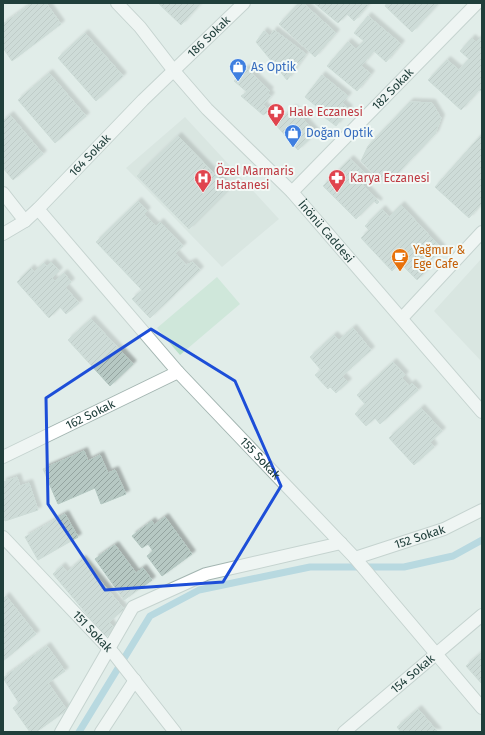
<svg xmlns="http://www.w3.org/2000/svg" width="485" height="735" font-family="'Fira Sans',sans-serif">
	<defs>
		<pattern id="building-hatch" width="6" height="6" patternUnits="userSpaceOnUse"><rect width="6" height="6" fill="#b6c8c3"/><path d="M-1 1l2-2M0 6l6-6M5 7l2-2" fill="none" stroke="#94a4a0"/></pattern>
		<filter id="shadow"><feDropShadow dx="3.5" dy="-3.5" stdDeviation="1" flood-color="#0004"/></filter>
	</defs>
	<rect width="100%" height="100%" fill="#e1ede9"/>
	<g fill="#cfddd8">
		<path d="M185 117 279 219 222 267 126 168Z"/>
		<path d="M482 258V362L434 311Z"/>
	</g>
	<path fill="#b8e0c8" d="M217 277 240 304 180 355 157 328Z"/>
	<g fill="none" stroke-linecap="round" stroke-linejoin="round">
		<path stroke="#85c0d6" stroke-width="7" d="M79 732 150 616 199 590 310 567H404L453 556 482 540"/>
	</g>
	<g fill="url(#building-hatch)" stroke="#b3c7c1" filter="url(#shadow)">
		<path d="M32 3H46L61 24 12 61 3 48V24Z"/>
		<path d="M158 3H201L181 25Z"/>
		<path d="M299 3H303L336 33 315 57 279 24Z"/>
		<path d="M314 3H366L368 5 354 21 347 14 338 23Z"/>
		<path d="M387 3H439L412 32 385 6Z"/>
		<path d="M368 16 401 44 386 62 374 51 361 66 371 74 357 91 327 66 348 42 356 49 364 41 354 33Z"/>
		<path d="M274 30 306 54 287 80 256 42 264 31 270 36Z"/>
		<path d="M85 33 123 76 96 101 58 58Z"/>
		<path d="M482 36V91L479 90 461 110 428 80 447 60 459 70 469 59 460 51 472 38 476 42Z"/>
		<path d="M246 68 270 91 268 93 271 96 263 105 270 111 263 115 241 96 247 92 234 81Z"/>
		<path d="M49 73 86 116 55 143 18 100Z"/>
		<path d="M322 75 348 96 342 103 349 109 336 126 320 114 322 111 305 97Z"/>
		<path d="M410 102 432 103 441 118 435 134 394 177 381 182 361 161 368 146Z"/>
		<path d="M293 108 316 133 298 150 275 124Z"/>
		<path d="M10 115 43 154 13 180 3 168V121Z"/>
		<path d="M482 134V203L469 218 435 187Z"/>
		<path d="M178 136 229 189 189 229 137 176Z"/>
		<path d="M350 159 370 178 363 185 379 202 377 204 374 201 356 219 323 186Z"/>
		<path d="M138 201 147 211 144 214 156 226 160 222 183 246 175 253 186 265 193 262 200 270 150 318 132 299 142 290 96 242Z"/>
		<path d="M401 205 442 249 426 264 429 268 417 280 400 263 392 271 361 238 369 230 365 226 382 209 389 217Z"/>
		<path d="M51 262 59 271 52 278 55 281 64 273 71 282 65 287 79 303 66 314 60 307 49 318 17 282 31 268 34 272 44 263 47 266Z"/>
		<path d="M91 319 133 364 110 386 68 340Z"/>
		<path d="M353 328 371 350 342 376 348 382 336 393 330 387 328 389 315 375 321 370 310 357 334 335 339 340Z"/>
		<path d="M393 362 405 375 402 378 409 386 412 383 418 390 380 424 375 418 366 426 355 414 365 404 357 395Z"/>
		<path d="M421 408 442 431 430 442 434 447 414 465 389 438Z"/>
		<path d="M84 451 88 461 100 455 108 473 115 470 126 494 101 504 95 488 58 504 43 469Z"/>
		<path d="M17 477 20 486 29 483 38 510 5 521 3 515V482Z"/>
		<path d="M65 514 78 537 38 560 25 537Z"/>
		<path d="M165 517 192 554 162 576 147 556 153 551 148 544 142 548 132 536 152 521 154 525Z"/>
		<path d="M115 545 136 573 143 568 152 580 124 600 95 559Z"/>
		<path d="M82 559 124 609 109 622 115 629 106 637 53 574 62 566 67 572Z"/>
		<path d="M6 596 36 634 3 661V599Z"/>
		<path d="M47 646 65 671 48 683 67 710 36 732H30L13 708 19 703 3 678Z"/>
		<path d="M482 652V684L466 666Z"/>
		<path d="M418 709 438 732H401L397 727Z"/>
	</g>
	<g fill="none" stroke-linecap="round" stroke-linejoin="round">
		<defs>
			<g id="minor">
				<path id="s1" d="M117 3 140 27 174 71 207 109 292 192 482 412"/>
				<path id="s2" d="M292 192 477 3"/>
				<path d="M3 193 25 221"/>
				<path id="s3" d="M38 209 178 372 355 558 482 708"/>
				<path id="s4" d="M3 234 25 221 38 209 143 100 244 3"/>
				<path d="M402 318 482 232"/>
				<path id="s5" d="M3 457 178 372"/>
				<path id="s6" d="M3 537 114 654 175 732"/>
				<path id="s7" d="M355 558 444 529 482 510"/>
				<path d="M61 732 133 607 206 574 341 543"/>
				<path d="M101 732 135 680"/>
				<path id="s8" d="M344 732 482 615"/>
			</g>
		</defs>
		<use href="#minor" stroke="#a3b5b1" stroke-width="14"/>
		<use href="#minor" stroke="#fff" stroke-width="12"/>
	</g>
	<path d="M0 0H485V735H0ZM151 329 235 381 281 486 223 582 105 590 48 504 46 398Z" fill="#e1ede9" fill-opacity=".55" fill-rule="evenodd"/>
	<path fill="none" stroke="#1d4ed8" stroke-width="3" stroke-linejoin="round" d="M151 329 235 381 281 486 223 582 105 590 48 504 46 398Z"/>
	<defs>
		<symbol id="shop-pin" viewBox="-11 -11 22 30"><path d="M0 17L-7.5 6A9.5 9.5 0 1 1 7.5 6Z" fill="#3f7fe0" stroke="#f2f9f6"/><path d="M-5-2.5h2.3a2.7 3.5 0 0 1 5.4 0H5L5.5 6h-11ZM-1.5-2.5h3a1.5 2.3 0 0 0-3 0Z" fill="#fff"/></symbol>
		<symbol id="pharmacy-pin" viewBox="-11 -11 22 30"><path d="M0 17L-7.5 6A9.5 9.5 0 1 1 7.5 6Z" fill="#e0444e" stroke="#f2f9f6"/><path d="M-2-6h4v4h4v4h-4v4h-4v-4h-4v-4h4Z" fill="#fff"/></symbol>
		<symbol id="hospital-pin" viewBox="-11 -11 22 30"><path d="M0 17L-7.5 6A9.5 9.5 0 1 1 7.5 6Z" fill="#e0444e" stroke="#f2f9f6"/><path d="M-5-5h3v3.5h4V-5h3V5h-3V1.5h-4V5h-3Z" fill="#fff"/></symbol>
		<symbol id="cafe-pin" viewBox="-11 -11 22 30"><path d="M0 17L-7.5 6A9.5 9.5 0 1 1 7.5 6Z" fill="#e8710a" stroke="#f2f9f6"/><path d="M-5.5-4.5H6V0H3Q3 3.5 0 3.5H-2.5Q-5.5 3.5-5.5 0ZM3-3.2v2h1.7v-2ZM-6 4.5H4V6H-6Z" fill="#fff"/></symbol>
	</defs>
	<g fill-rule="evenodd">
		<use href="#shop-pin" x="228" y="57" width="20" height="27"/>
		<use href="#pharmacy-pin" x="266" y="102" width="20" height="27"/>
		<use href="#shop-pin" x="283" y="123" width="20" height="27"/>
		<use href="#hospital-pin" x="193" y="168" width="20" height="27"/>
		<use href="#pharmacy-pin" x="327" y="168" width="20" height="27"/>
		<use href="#cafe-pin" x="390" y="247" width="20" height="27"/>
	</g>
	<g text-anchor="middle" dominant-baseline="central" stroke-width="4" stroke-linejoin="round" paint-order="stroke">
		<g font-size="12" fill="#203f3b" stroke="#f2f9f6">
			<text stroke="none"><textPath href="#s4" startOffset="286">186 Sokak</textPath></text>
			<text stroke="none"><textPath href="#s2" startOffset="144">182 Sokak</textPath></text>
			<text stroke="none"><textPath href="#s4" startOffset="118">164 Sokak</textPath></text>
			<text stroke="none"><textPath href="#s1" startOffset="310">İnönü Caddesi</textPath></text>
			<text stroke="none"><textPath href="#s5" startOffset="97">162 Sokak</textPath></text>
			<text stroke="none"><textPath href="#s3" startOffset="334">155 Sokak</textPath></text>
			<text stroke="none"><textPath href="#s7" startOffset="68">152 Sokak</textPath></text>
			<text stroke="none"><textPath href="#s6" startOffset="130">151 Sokak</textPath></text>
			<text stroke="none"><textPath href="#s8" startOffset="90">154 Sokak</textPath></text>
		</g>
		<g font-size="12" fill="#366cbe" stroke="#f2f9f6" text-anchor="start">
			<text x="251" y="67">As Optik</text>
			<text x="306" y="133">Doğan Optik</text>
		</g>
		<g font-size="12" fill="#be3a42" stroke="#f2f9f6" text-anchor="start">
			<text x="289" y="112">Hale Eczanesi</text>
			<text x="216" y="171">Özel Marmaris<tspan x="216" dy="14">Hastanesi</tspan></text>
			<text x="350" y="178">Karya Eczanesi</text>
		</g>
		<g font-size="12" fill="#c56008" stroke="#f2f9f6" text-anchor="start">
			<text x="413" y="250">Yağmur &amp;<tspan x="413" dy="14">Ege Cafe</tspan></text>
		</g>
	</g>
	<rect width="485" height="735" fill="none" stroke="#203f3b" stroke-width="8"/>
</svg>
